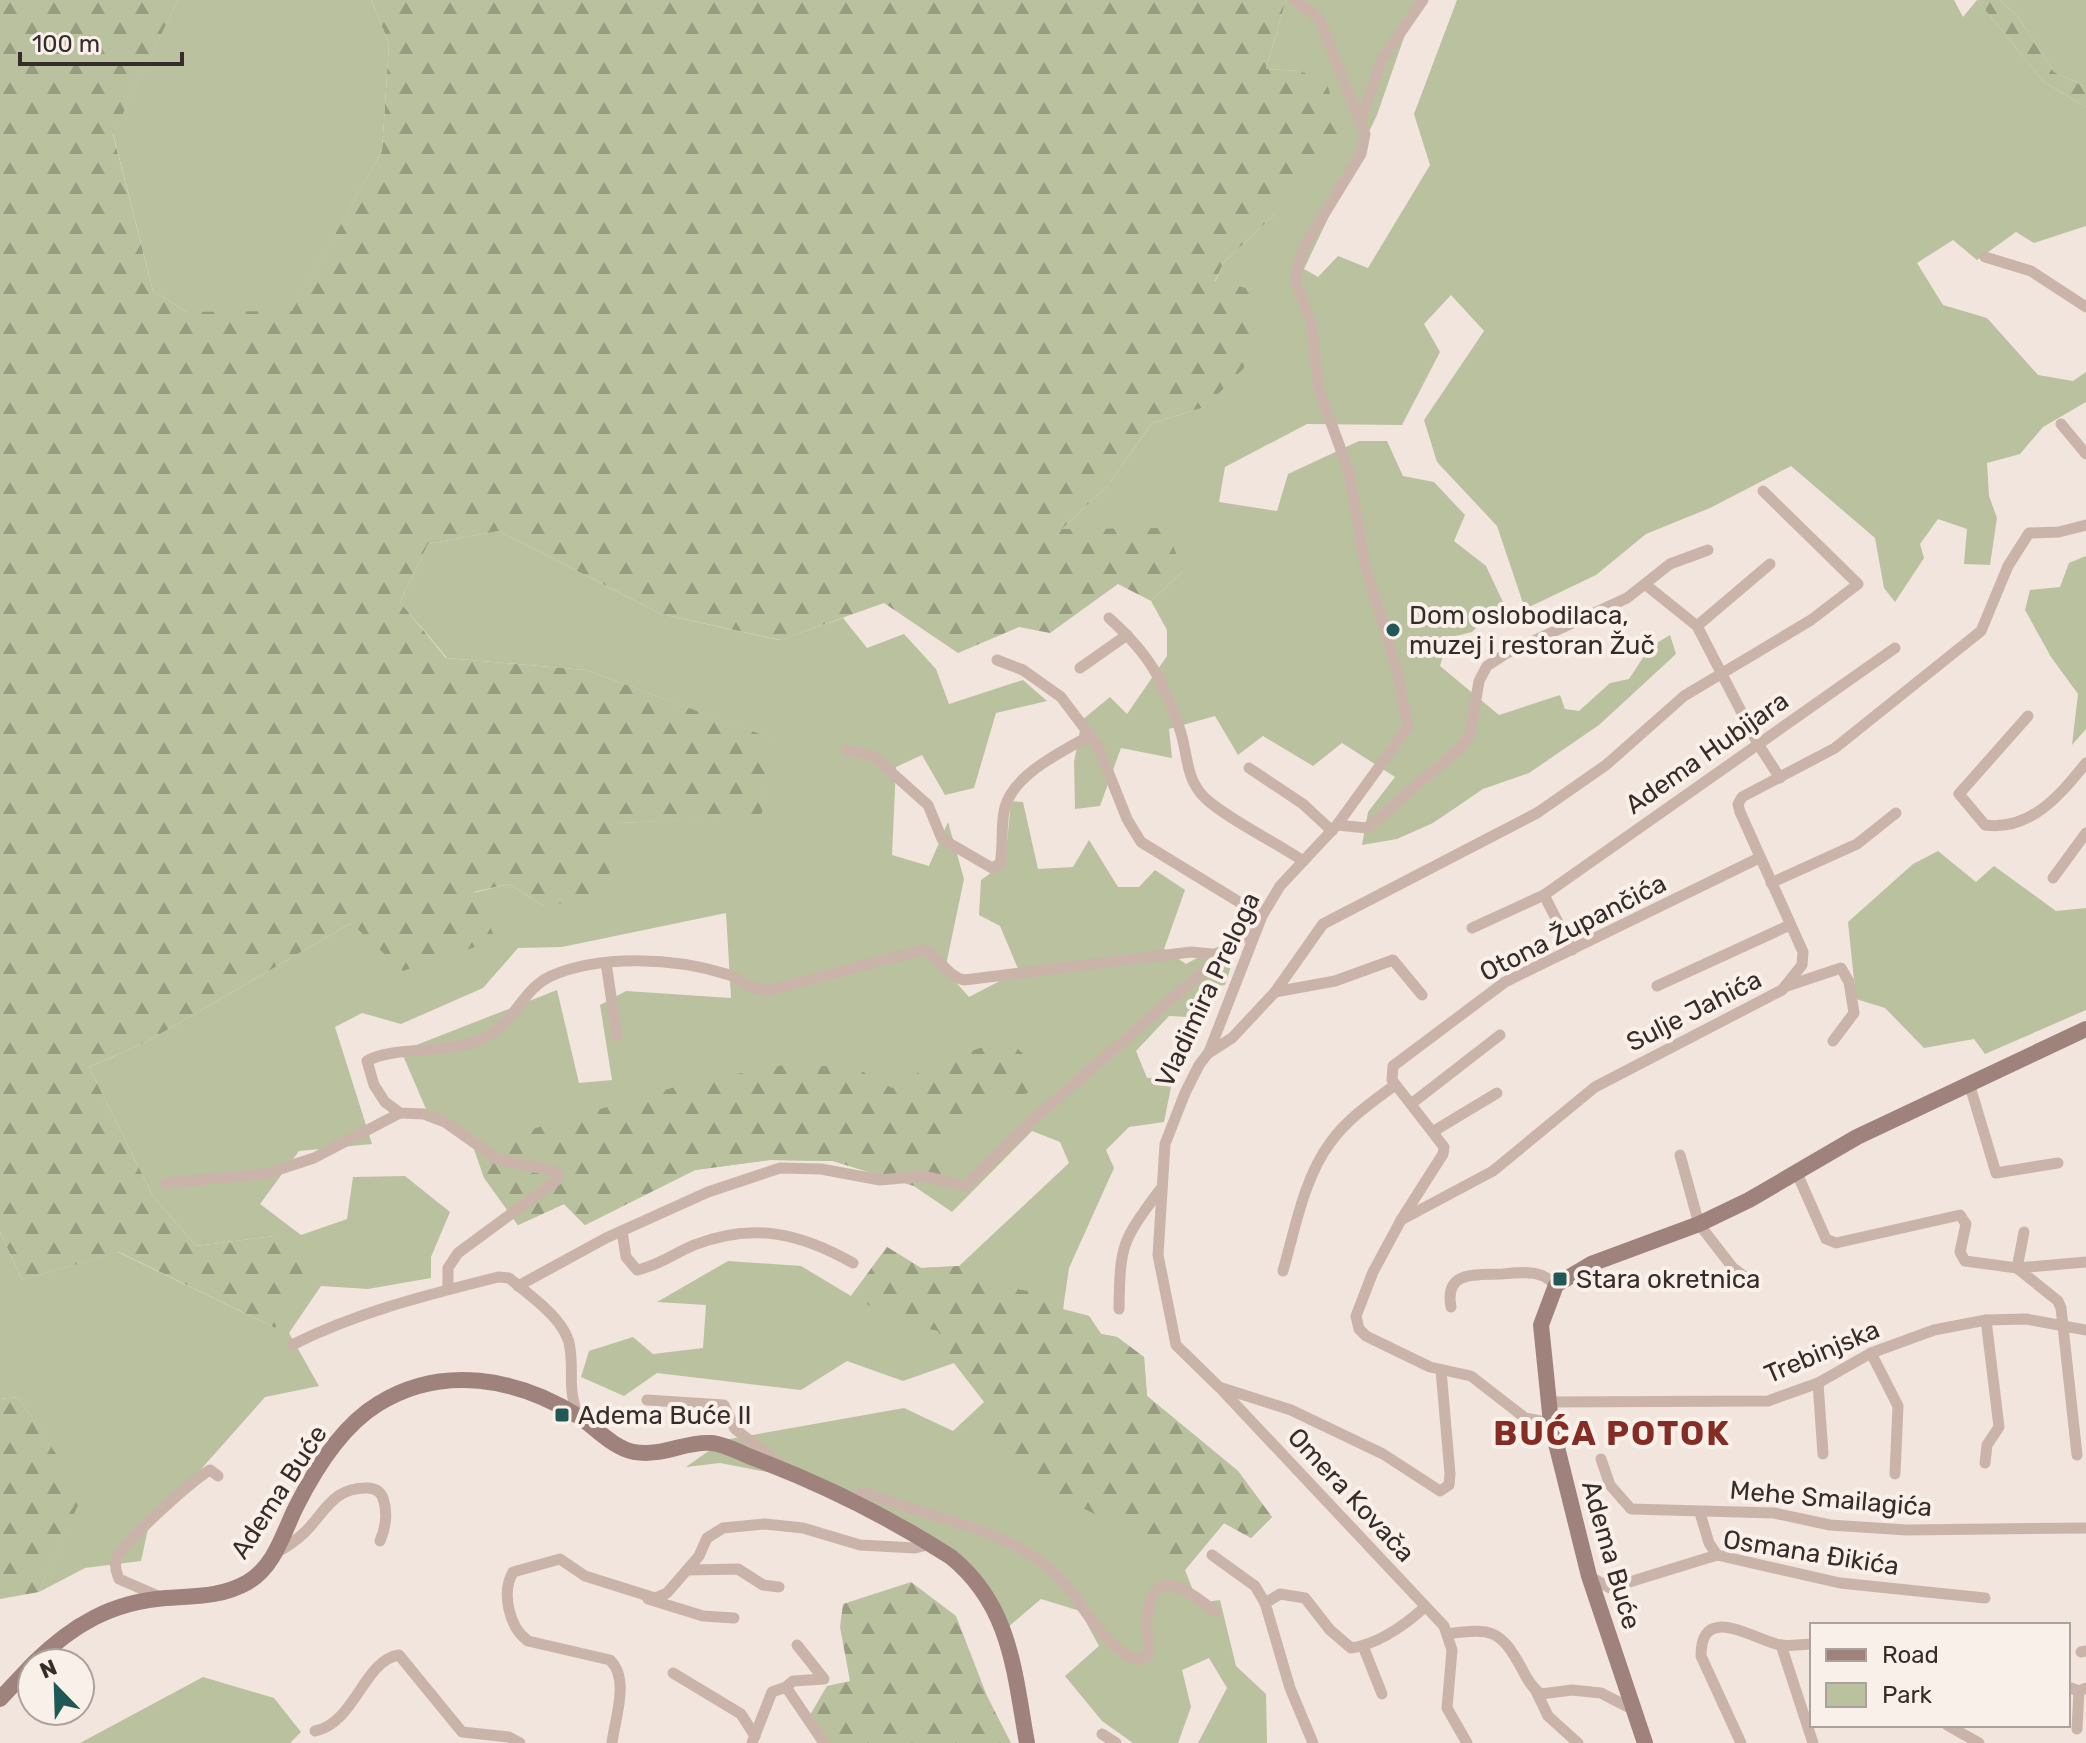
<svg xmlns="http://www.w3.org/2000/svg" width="2086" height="1743" font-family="Rubik,sans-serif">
	<defs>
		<pattern id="forest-firs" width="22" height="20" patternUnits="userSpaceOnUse" patternTransform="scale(2)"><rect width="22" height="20" fill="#bac19e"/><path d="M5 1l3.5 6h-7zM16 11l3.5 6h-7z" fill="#989d81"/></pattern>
	</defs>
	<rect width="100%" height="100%" fill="#f2e5de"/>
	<g fill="#bac19e">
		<path d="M178 0H371L389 43 382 151 292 312H187L153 291 113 133Z"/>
		<path d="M1286 0H1417L1377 115 1304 269 1318 277 1338 256 1368 268 1430 165 1414 114 1457 0H1954L1963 17 1977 0 2044 82 2086 107V226L2034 243 2016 232 1977 260 1953 240 1917 263 1943 305 1987 318 2038 375 2073 381 2086 372V402L2043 427 2020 454 1987 463 1989 496 1997 518 1990 565 1964 564 1967 529 1938 519 1920 544 1924 558 1895 602 1884 588 1875 538 1791 466 1710 508 1646 534 1596 575 1525 609 1497 526 1437 462 1424 420 1484 331 1451 295 1424 324 1440 352 1402 425 1307 424 1225 467 1219 502 1277 511 1288 474 1359 441H1387L1403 476 1434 482 1465 515 1454 541 1486 566 1503 602 1472 632 1448 638 1440 666 1499 715 1560 695 1565 709 1579 711 1610 683 1629 679 1650 647 1670 635 1676 654 1599 725 1529 773 1483 789 1433 823 1397 839 1362 845 1368 812 1395 777 1342 743 1313 766 1263 736 1238 755 1215 716 1169 729 1172 758 1121 748 1100 806 1075 809 1074 762 1082 720 1110 697 1127 714 1167 656V630L1151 601 1183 571 1061 530 1108 485 1152 423 1205 407 1254 290 1215 282 1224 262 1275 214 1300 71 1266 69Z"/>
		<path d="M2000 0H2086V87L2054 72 2017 16Z"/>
		<path d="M499 531 661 614 779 640 843 618 867 648 904 634 936 669 949 704 1023 680 1047 701 996 713 974 788 945 795 922 755 896 767 892 855 929 866 948 822 964 879 945 970 969 997 1019 971 1000 926 979 915 981 880 1005 863 1011 801 1023 802 1038 869 1073 867 1089 840 1118 887H1139L1155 870 1185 890 1164 949 1186 964 1219 946 1233 960 1225 985 1204 988 1188 1017 1169 1016 1136 1051 1147 1078 1173 1077 1164 1122 1129 1127 1106 1150 1114 1168 1069 1268 1063 1309 1089 1316 1101 1334 1117 1337 1144 1357 1147 1396 1238 1471 1272 1517 1251 1538 1224 1523 1185 1570 1198 1603 1220 1600 1236 1666 1266 1694 1267 1743H1198L1227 1688 1209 1658 1182 1670 1191 1707 1178 1743H1133L1102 1721 1065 1676 1099 1646 1080 1611 1041 1599 1007 1628 992 1593 830 1484 720 1463 686 1467 724 1440 904 1408 953 1431 984 1402 954 1363 903 1381 847 1361 801 1390 657 1373 624 1396 581 1377 589 1351 633 1337 653 1354 703 1348 706 1305 657 1302 728 1261 801 1266 851 1296 887 1247 921 1268 959 1266 1069 1163 1060 1142 1032 1131 952 1212 914 1186 833 1161 770 1160 695 1170 585 1225 564 1204 518 1225 484 1178 469 1135 426 1109 401 1051 557 990 579 1083 612 1080 600 1005 626 991 731 998 726 913 562 947 518 948 483 988 401 1024 362 1013 335 1027 372 1144 299 1151 260 1204 301 1235 347 1219 353 1177 405 1176 450 1212 431 1257V1278L368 1289 321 1286 289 1333 319 1386 265 1397 148 1529 141 1561 85 1568 39 1592 82 1494 18 1397 0 1399V1232L22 1280 118 1252 275 1328 274 1236 196 1246 153 1196 89 1067 148 1041 351 923 509 884 544 906 619 823 761 816 775 740 586 670 447 658 400 602 428 544Z"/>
		<path d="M2086 556V729L2072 745 2078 694 2051 657 2025 610 2030 590 2060 587 2069 563Z"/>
		<path d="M1938 851 1976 882 1994 866 2056 911 2086 908V1010L1985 1054 1974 1039 1924 1048 1885 1008 1856 999 1848 922 1913 864Z"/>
		<path d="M203 1677 274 1698 301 1732 290 1743H80Z"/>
	</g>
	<g fill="url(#forest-firs)">
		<path d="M0 0H178L113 134 153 291 187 312 292 311 382 151 389 43 371 0H1286L1266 69 1300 71 1327 83 1342 138 1275 214 1224 262 1215 281 1255 290 1244 368 1205 407 1152 423 1108 485 1062 529 1166 528 1183 571 1151 601 1118 584 1050 633 1019 627 958 653 884 603 780 640 661 614 499 531 428 544 400 602 446 658 586 670 776 740 761 817 619 823 605 897 544 906 509 884 474 892 496 940 403 971 351 923 148 1041 89 1067 153 1196 196 1246 274 1236 314 1269 275 1328 119 1252 22 1280 0 1232Z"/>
		<path d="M1977 0H2000L2017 16 2054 72 2086 87V107L2044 82Z"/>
		<path d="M1007 1039 1033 1063 1036 1090 981 1109 949 1133 941 1204 914 1186 833 1161 770 1160 695 1170 585 1225 564 1204 518 1225 482 1172 495 1140 685 1084 784 1065 854 1067 892 1088 935 1063Z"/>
		<path d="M887 1247 921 1268 959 1266 980 1282 1064 1298 1063 1310 1089 1316 1101 1334 1117 1337 1144 1357 1147 1396 1238 1471 1272 1517 1251 1538 1224 1523 1185 1570 1111 1523 1018 1473 988 1437 985 1402 954 1363 938 1331 903 1323 851 1296Z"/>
		<path d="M18 1397 83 1494 39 1592 0 1599V1399Z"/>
		<path d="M911 1582 956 1616 987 1696 1011 1743H823L807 1720 827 1686 850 1681 840 1627 843 1604Z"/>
	</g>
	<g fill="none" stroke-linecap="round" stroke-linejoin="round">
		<g stroke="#cab4aa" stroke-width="11">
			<path d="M1295 0 1319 18 1365 134 1361 154 1304 247 1295 279 1312 326 1319 390 1349 472 1365 565 1397 670 1408 727 1337 825 1280 886 1262 916 1209 1052 1199 1065 1185 1093 1165 1144 1158 1255 1176 1345 1219 1387 1291 1410 1383 1454 1440 1491 1449 1485 1450 1474 1441 1370"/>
			<path d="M1361 120 1381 61 1423 0"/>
			<path d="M1985 257 2031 271 2086 307"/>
			<path d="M2061 424 2086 454"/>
			<path d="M1646 585 1697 626 1758 744 1780 778"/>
			<path d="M1109 618C1150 655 1162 678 1180 730 1188 753 1185 779 1205 798 1226 818 1277 843 1303 861"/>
			<path d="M1697 626 1770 564"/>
			<path d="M997 660 1023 670 1061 697 1098 746 1127 819 1141 842 1262 916"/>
			<path d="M1080 668 1127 635"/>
			<path d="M2028 716 1959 794 1985 825C2031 831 2060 795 2086 763"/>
			<path d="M846 750 873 756 928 805 942 839 992 868 1000 864C1004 845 1000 826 1005 807 1014 774 1063 751 1091 735"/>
			<path d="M1249 768 1303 804 1332 831"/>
			<path d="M1337 825 1367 828 1460 748 1470 735 1479 681 1487 666 1507 653 1627 598 1670 564 1708 550"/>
			<path d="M2053 878 2086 833"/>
			<path d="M1771 883 1857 844 1896 813"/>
			<path d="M1544 895 1572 950"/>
			<path d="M1472 928 1544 895 1895 648"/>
			<path d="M606 963 617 1036"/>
			<path d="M1657 986 1790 925"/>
			<path d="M1787 986 1841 968 1849 982 1854 1013 1833 1041"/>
			<path d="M1275 992 1335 981 1393 960 1422 995"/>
			<path d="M1210 1052 1232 1038 1275 992 1323 924 1537 813 1606 765 1684 696 1811 620 1858 584 1763 491"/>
			<path d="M1969 1083 1996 1173 2058 1163"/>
			<path d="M1411 1104 1500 1035"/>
			<path d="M1434 1131 1497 1093"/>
			<path d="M1680 1155 1699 1224 1733 1268 1757 1286"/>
			<path d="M1796 1171 1826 1239 1836 1243 1960 1215 1966 1224 1960 1252 1965 1261 2017 1268 2086 1262"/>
			<path d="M166 1183 265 1174 314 1158 400 1113"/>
			<path d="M1401 1220 1443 1154 1444 1147 1392 1080 1393 1066 1505 982 1759 858"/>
			<path d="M622 1231 626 1257 637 1270C657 1266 675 1253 694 1245 753 1222 800 1233 853 1263"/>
			<path d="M2017 1268 2058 1301 2061 1308 2077 1455"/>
			<path d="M2017 1268 2024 1232"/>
			<path d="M1283 1271C1295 1229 1304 1178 1330 1143 1347 1119 1372 1102 1395 1085"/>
			<path d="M518 1286 606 1238 708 1192 780 1168 821 1169 880 1180 924 1176 966 1186 1036 1117 1259 923"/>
			<path d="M448 1288V1268L458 1253 557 1180 558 1175 553 1171 497 1159 445 1122 424 1114 400 1113 385 1102 374 1085 367 1061C388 1048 439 1052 468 1044 517 1029 517 992 551 976 601 954 675 958 726 974 743 979 750 991 770 990L923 950C940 956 946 976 964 980L1191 952 1222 955"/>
			<path d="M1451 1307C1444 1270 1476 1275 1502 1274 1514 1273 1529 1271 1540 1275 1546 1276 1552 1282 1556 1285"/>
			<path d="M1119 1309C1120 1242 1122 1241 1162 1187"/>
			<path d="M292 1345C357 1312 427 1295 498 1277L509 1278C529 1295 567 1320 570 1348 574 1376 567 1386 578 1416"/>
			<path d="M1871 1353 1898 1406 1895 1474"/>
			<path d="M1818 1383 1823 1454"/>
			<path d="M1222 1390 1444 1626 1452 1650 1447 1708 1467 1743"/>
			<path d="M647 1400 724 1405 735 1429 785 1468"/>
			<path d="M1548 1402 1768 1401 1818 1383 1871 1353 1934 1330 1986 1320 2026 1319 2086 1330"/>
			<path d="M1551 1423 1525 1418 1471 1376 1430 1367 1366 1336 1359 1329 1356 1316 1373 1272 1401 1220 1493 1171 1595 1087 1782 990 1802 965 1803 952 1740 812 1738 804 1742 797 1835 748 1981 631 2008 566 2029 533 2059 532 2086 525"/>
			<path d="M1601 1459 1610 1485 1631 1509 1774 1513 1830 1525 1907 1530 2086 1528"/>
			<path d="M1985 1463 1987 1445 1999 1427 1986 1320"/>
			<path d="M847 1501 865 1492C927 1518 985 1522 1043 1563 1078 1588 1096 1644 1137 1660L1148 1656C1151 1642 1145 1633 1147 1620 1152 1560 1189 1592 1216 1612"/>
			<path d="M1700 1513 1709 1543 1717 1555"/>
			<path d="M274 1554C285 1548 296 1541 305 1532 326 1511 333 1487 368 1488 376 1489 380 1491 383 1498 388 1513 386 1527 380 1541"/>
			<path d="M1212 1555 1255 1586 1265 1603"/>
			<path d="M687 1570 738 1569 763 1585 779 1587"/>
			<path d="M1589 1576 1610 1588 1717 1555 1840 1583 1985 1598"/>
			<path d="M158 1596 119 1579C117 1573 114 1568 116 1561 119 1545 193 1480 210 1470L218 1476"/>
			<path d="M648 1599 703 1616 734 1618"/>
			<path d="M1447 1634C1492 1628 1500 1629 1522 1669 1527 1679 1532 1688 1541 1694L1572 1690 1601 1693 1632 1709"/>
			<path d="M1781 1645 1813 1743"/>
			<path d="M1363 1646 1382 1694"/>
			<path d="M2081 1652 2086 1651"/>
			<path d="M673 1673 741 1714 755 1736"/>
			<path d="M786 1687 793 1681 824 1679 797 1645"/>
			<path d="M2068 1687 2079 1691 2086 1688"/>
			<path d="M1536 1691 1548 1716 1578 1743"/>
			<path d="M1947 1725 1979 1743"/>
			<path d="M2077 1729 2079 1691"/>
			<path d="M315 1731C355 1723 364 1660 399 1655L462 1732 509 1737 520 1743"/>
			<path d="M1102 1734 1116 1743"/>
			<path d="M612 1743C615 1718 630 1679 610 1660L528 1641C509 1627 501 1593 513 1572L560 1559 585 1576 655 1598 667 1593 699 1556 707 1538 723 1528 765 1524 803 1528 860 1545 915 1548 932 1544"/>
			<path d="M752 1743 772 1692 786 1687 824 1743"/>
			<path d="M1313 1743 1290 1688 1265 1603 1280 1594 1305 1598 1330 1630 1351 1648C1379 1644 1405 1625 1425 1607"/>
			<path d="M1741 1743 1701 1656C1701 1602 1752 1639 1780 1645 1790 1647 1802 1644 1812 1644"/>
		</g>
		<g stroke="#9e827b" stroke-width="16">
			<path d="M34 1663C72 1625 112 1602 166 1598 195 1596 222 1597 248 1582 275 1566 283 1533 296 1507 315 1469 342 1426 378 1404 442 1364 517 1378 578 1416 595 1427 613 1448 634 1452 663 1457 685 1441 711 1443 724 1444 739 1452 751 1457 820 1483 889 1517 951 1557 1011 1606 1014 1671 1027 1743"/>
			<path d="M0 1699 32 1665"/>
			<path d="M1645 1743 1589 1576 1551 1423 1541 1325 1556 1285 1591 1264 1699 1224 1749 1200 1857 1137 2086 1029"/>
		</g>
	</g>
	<g fill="#1f5854" stroke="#faf0ea" stroke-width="3">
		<circle cx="1393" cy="630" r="8"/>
		<rect x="1552" y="1271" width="16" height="16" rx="4"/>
		<rect x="554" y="1407" width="16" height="16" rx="4"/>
	</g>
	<g text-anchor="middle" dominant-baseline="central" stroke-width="8" stroke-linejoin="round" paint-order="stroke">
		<g font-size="26" fill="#372c29" stroke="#faf0ea" text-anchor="start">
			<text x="1409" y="615">Dom oslobodilaca,<tspan x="1409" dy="30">muzej i restoran Žuč</tspan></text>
			<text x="1576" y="1279">Stara okretnica</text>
			<text x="578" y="1415">Adema Buće II</text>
		</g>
		<g font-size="26" fill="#372c29" stroke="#faf0ea">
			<text transform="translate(1707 753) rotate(-35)">Adema Hubijara</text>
			<text transform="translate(1573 928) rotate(-27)">Otona Župančića</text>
			<text transform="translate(1208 990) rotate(-65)">Vladimira Preloga</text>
			<text transform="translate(1694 1011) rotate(-27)">Sulje Jahića</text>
			<text transform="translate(1822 1352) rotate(-23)">Trebinjska</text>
			<text transform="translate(279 1492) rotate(-57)">Adema Buće</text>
			<text transform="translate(1351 1495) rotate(47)">Omera Kovača</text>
			<text transform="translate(1831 1499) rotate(5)">Mehe Smailagića</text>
			<text transform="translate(1811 1553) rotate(9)">Osmana Đikića</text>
			<text transform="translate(1611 1555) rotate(74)">Adema Buće</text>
		</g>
		<g font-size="34" font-weight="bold" letter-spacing="2" fill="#852d24" stroke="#faf0ea">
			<text x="1612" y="1433">BUĆA POTOK</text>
		</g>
	</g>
	<rect x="1810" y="1623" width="260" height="104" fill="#faf0ea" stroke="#aca29d" stroke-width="2"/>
	<rect x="1826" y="1649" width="40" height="12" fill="#9e827b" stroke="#aca29d" stroke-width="2"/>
	<text x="1882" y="1663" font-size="24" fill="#372c29">Road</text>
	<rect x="1826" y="1683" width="40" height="24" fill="#bac19e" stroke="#aca29d" stroke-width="2"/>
	<text x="1882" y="1703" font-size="24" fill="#372c29">Park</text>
	<g transform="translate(56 1687) rotate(337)"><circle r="38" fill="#faf0ea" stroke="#aca29d" stroke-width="2"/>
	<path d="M0-6L14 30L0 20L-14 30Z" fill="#1f5854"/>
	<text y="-12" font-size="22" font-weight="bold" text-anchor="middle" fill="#372c29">N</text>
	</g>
	<path d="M20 52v12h162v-12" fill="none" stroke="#372c29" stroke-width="4"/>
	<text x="32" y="52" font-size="24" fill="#372c29" stroke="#faf0ea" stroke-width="6" paint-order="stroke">100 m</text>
</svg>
